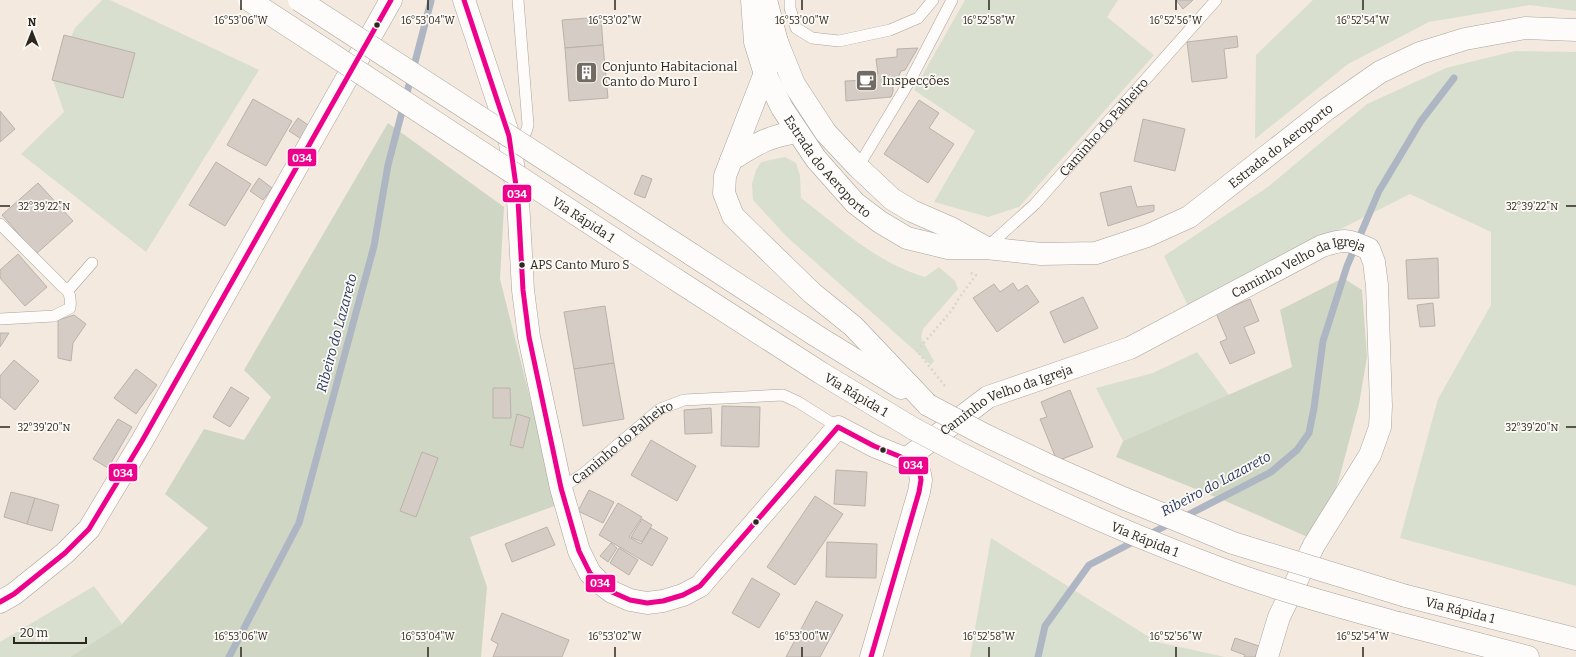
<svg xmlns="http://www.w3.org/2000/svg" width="1576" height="657" font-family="Bitter,serif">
	<rect width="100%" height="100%" fill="#f3e9df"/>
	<g fill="#d9dfce">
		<path d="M102 0H110L259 70 146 252 21 154 64 112 53 80 75 28Z"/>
		<path d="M965 0H1118L1107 17 1154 55 1019 207 988 217 934 202 975 131 914 90Z"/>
		<path d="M1313 0H1576V11L1530 5 1429 22 1348 64 1255 139 1256 55Z"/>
		<path d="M1515 51 1576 52V586L1400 538 1438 399 1491 305V232L1410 194 1188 306 1164 256 1268 187 1367 104 1446 68Z"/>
		<path d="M785 157 796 163 800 176 801 198C840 228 877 263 925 277L939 267 955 281 958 289 923 329 921 338 934 361 931 365 787 237 753 200 752 184 756 170 761 162Z"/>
		<path d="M1197 352 1229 395 1123 441 1096 388 1153 373Z"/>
		<path d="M991 538 1157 642 1225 657H970Z"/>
		<path d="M94 586 122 624 70 657H0V642Z"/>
	</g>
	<g fill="#cfd6c4">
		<path d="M388 123 504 207 500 279 557 505 470 537 487 587 481 657H70L122 624 208 528 165 494 204 429 244 440 271 397 244 370Z"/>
		<path d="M1343 278 1362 290 1367 357 1359 404 1339 479 1317 541 1223 500 1116 457 1123 441 1292 367 1280 310Z"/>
	</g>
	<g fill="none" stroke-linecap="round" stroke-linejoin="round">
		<g stroke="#aeb6c4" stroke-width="7">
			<path d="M1182 518 1271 472 1297 450 1309 433 1314 408 1323 341 1347 266 1379 191 1421 121 1454 78"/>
			<path d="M1148 535 1173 522"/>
			<path d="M229 657 299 523 374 246 388 165 431 1"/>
			<path d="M1038 657 1045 626 1089 565 1137 540"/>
		</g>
	</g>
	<g fill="#d5cdc5" stroke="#bab2aa">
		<path d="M1176 0H1193L1183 9Z"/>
		<path d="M601 17 603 45 565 48 562 20Z"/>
		<path d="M64 35 135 53 123 98 52 80Z"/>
		<path d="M1237 36 1238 47 1224 49 1227 78 1192 82 1187 42Z"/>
		<path d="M603 45 608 98 569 101 565 48Z"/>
		<path d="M918 48 905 70 901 71 896 82H893V92L891 97 846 101 845 81 872 80V74H878L876 59 897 57V49Z"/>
		<path d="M253 99 292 121 266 166 227 145Z"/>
		<path d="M919 100 939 113 929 128 954 144 928 183 884 154Z"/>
		<path d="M0 111 15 129 0 142Z"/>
		<path d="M298 118 311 127 303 140 289 131Z"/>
		<path d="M1143 119 1185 129 1175 171 1134 161Z"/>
		<path d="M216 162 251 184 225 226 189 205Z"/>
		<path d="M642 175 652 179 645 198 634 194Z"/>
		<path d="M259 178 272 188 263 200 250 191Z"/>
		<path d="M38 183 73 221 36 254 2 215Z"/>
		<path d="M1131 186 1137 207 1154 205V211L1108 226 1100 193Z"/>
		<path d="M18 254 47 287 25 306 0 278V270Z"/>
		<path d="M1438 258 1439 298 1408 299 1406 260Z"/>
		<path d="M1013 283 1018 291 1027 285 1039 302 997 332 973 298 994 284 1000 292Z"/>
		<path d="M1083 297 1098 328 1064 343 1050 312Z"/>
		<path d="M1250 299 1259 321 1244 327 1255 353 1230 364 1220 342 1227 339 1216 313Z"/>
		<path d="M1433 303 1435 326 1420 327 1417 305Z"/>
		<path d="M605 306 614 363 574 369 564 312Z"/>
		<path d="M74 315 86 324 73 343 71 361 58 358V320Z"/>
		<path d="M0 333H9L0 347Z"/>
		<path d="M14 360 39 381 15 410 0 397V376Z"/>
		<path d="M614 363 624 419 583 426 574 369Z"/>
		<path d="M136 369 157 385 136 414 114 398Z"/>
		<path d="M231 387 249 398 230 427 213 417Z"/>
		<path d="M493 388H510L511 418H493Z"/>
		<path d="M1070 390 1093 447 1057 461 1040 419 1047 417 1041 402Z"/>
		<path d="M722 406 760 407 759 447 721 446Z"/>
		<path d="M711 408 712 433 685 434 684 410Z"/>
		<path d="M517 414 530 418 523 448 510 445Z"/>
		<path d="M118 419 132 427 108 468 93 459Z"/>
		<path d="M651 440 696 466 677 501 631 475Z"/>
		<path d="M422 452 438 458 416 517 400 511Z"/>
		<path d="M836 470 867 472 865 506 834 504Z"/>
		<path d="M589 490 614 502 603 523 578 511Z"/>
		<path d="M11 492 35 498 27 524 4 517Z"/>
		<path d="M815 496 843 514 795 585 767 567Z"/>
		<path d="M35 498 59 505 52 531 27 524Z"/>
		<path d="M618 503 642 517 629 537 641 544 651 528 668 538 652 566 599 535Z"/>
		<path d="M642 519 652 525 642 542 631 537Z"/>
		<path d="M547 527 555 545 512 562 505 544Z"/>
		<path d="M827 542 877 544 876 578 826 577Z"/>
		<path d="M611 543 617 548 608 562 600 556Z"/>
		<path d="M619 548 638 560 629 575 610 563Z"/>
		<path d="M752 578 780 594 759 628 732 613Z"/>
		<path d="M816 601 843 615 820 657H786Z"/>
		<path d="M502 613 569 640 562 657H493L498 644 491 640Z"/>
		<path d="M1235 638 1259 646 1255 657H1244L1245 655 1231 650Z"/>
	</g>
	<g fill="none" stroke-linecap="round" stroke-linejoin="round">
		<defs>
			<g id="service">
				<path d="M790 0V8L796 28 812 38 839 41 890 30 918 18 933 0"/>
				<path d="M512 136 523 135 526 132 528 125 518 0"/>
				<path d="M858 167 912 77 952 0"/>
				<path d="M0 224 63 287C71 291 71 300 70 308L54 316 0 319"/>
				<path id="s1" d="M986 248 1035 204 1216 0"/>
				<path d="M67 289 71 287 92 263"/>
				<path id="s2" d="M561 488 583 474 660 409 684 400 783 395 798 402 838 427"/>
			</g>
			<g id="minor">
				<path d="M464 0 509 136 518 200 523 290 529 337 561 488 579 551 590 573 600 583 612 592 630 600 647 603 663 601 683 595 700 586 838 427 874 446 906 459 918 469 920 474 921 480 919 492 871 657"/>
				<path id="s3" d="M906 459 988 397 1130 348 1322 246C1345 239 1348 239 1369 249L1374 262 1377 285 1381 406 1380 427 1370 455 1314 545 1279 617 1267 657"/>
				<path d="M0 602 14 594 65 553 89 529 142 441 391 0"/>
			</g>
			<g id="secondary">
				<path id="s4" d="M752 0 755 42 764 71 782 108 816 159 855 203 880 222 907 238 948 248H986L1041 254 1096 253 1147 236 1189 217 1327 109 1380 72 1420 53 1465 39 1525 28 1576 30"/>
				<path d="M766 0 777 42 794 84 826 133 858 167 892 199 912 211 951 228 985 247"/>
			</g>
			<g id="trunk">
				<path d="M777 42 725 176 724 193 733 216 812 293 853 326 928 405"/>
				<path d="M731 160C755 145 768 136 797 132"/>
				<path d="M691 254 815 335 901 388"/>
				<path id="s5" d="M675 279 821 373 914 429"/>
				<path id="s6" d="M1406 596 1576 639"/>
				<path d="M1398 623 1528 657"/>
			</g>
		</defs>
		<use href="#service" stroke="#aaa39b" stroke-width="12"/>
		<use href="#minor" stroke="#aaa39b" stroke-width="23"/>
		<use href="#secondary" stroke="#aaa39b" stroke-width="23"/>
		<use href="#trunk" stroke="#aaa39b" stroke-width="23"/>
		<path stroke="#d9d5d2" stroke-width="2.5" stroke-dasharray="2 3" stroke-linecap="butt" d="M945 386 917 351 952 310 959 298 976 275 968 272"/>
		<use href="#service" stroke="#fdfcfa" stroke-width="11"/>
		<use href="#minor" stroke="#fdfcfa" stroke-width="22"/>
		<use href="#secondary" stroke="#fdfcfa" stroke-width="22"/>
		<use href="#trunk" stroke="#fdfcfa" stroke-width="22"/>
		<defs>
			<g id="trunk-bridge">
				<path id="s7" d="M249 0 675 279"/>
				<path d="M299 0 691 254"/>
				<path d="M928 405 985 435 1048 465 1123 498 1233 543 1406 596"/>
				<path id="s8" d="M914 429C1012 482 1114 529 1219 568 1278 590 1338 606 1398 623"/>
			</g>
		</defs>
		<use href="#trunk-bridge" stroke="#aaa39b" stroke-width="23" stroke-linecap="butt"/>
		<use href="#trunk-bridge" stroke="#fdfcfa" stroke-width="22"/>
		<defs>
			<g id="bus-1">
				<path d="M464 0 509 136 518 200 523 290 529 337 561 488 579 551 590 573 600 583 612 592 630 600 647 603 663 601 683 595 700 586 838 427 874 446 906 459 918 469 920 474 921 480 919 492 871 657"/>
				<path d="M0 602 14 594 65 553 89 529 142 441 391 0"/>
			</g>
		</defs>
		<use href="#bus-1" stroke="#fdfaf6" stroke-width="8"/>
		<use href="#bus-1" stroke="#ec008c" stroke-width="5"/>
	</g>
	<path fill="none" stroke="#2d2720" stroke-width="1.5" d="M241 0V10M428 0V10M615 0V10M802 0V10M989 0V10M1176 0V10M1363 0V10M0 206H10M1566 206H1576M0 427H10M1566 427H1576M241 647V657M428 647V657M615 647V657M802 647V657M989 647V657M1176 647V657M1363 647V657"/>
	<defs>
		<symbol id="building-square" viewBox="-11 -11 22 22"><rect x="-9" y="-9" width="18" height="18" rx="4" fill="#726b63" stroke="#fdfaf6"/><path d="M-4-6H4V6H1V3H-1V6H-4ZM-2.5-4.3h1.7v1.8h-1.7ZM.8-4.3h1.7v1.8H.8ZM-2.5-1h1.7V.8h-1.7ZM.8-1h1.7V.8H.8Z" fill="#fff"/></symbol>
		<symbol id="cafe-square" viewBox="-11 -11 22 22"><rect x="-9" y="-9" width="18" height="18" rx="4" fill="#726b63" stroke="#fdfaf6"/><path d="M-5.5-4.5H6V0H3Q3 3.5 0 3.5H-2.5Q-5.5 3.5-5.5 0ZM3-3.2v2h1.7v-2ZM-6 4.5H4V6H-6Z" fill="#fff"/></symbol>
	</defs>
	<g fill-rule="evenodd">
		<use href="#building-square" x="574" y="60" width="25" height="25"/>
		<use href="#cafe-square" x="854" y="68" width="25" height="25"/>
	</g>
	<g fill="#2d2720" stroke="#fdfaf6" stroke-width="1.5">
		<circle cx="377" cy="25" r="3.5"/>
		<circle cx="522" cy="265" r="3.5"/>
		<circle cx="883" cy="450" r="3.5"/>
		<circle cx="756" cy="522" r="3.5"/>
	</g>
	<g text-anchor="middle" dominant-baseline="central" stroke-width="3.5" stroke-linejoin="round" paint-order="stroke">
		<g font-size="12" fill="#2d2720" stroke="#fdfaf6" text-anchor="start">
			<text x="530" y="265">APS Canto Muro S</text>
		</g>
		<g font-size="13" fill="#2d2720" stroke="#fdfaf6" text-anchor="start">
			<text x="602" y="66">Conjunto Habitacional<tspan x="602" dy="15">Canto do Muro I</tspan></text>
			<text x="882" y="80">Inspecções</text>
		</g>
		<g font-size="13" fill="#2d2720" stroke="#fdfaf6">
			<text stroke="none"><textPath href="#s1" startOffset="169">Caminho do Palheiro</textPath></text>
			<text stroke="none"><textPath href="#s4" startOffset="703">Estrada do Aeroporto</textPath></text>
			<text stroke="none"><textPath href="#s4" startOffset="188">Estrada do Aeroporto</textPath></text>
			<text stroke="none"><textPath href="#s7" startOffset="400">Via Rápida 1</textPath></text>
			<text stroke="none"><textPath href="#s3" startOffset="442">Caminho Velho da Igreja</textPath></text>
			<text stroke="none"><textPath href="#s5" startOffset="215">Via Rápida 1</textPath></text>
			<text stroke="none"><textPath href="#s3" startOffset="118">Caminho Velho da Igreja</textPath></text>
			<text stroke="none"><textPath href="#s2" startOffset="77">Caminho do Palheiro</textPath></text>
			<text stroke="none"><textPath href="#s8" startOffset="256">Via Rápida 1</textPath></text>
			<text stroke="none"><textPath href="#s6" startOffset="56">Via Rápida 1</textPath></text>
		</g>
		<g font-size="14" font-style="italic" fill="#273b61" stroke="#fdfaf6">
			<text transform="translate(337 333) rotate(-75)">Ribeiro do Lazareto</text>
			<text transform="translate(1216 484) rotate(-28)">Ribeiro do Lazareto</text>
		</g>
	</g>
	<g font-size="10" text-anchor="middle" fill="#2d2720" stroke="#fdfaf6" stroke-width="3.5" stroke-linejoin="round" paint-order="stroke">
		<text x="241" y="24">16°53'06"W</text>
		<text x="428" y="24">16°53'04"W</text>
		<text x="615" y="24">16°53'02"W</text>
		<text x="802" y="24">16°53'00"W</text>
		<text x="989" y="24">16°52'58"W</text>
		<text x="1176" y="24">16°52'56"W</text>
		<text x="1363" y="24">16°52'54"W</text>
		<text x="44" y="210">32°39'22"N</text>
		<text x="1532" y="210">32°39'22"N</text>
		<text x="44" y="431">32°39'20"N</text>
		<text x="1532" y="431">32°39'20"N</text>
		<text x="241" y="640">16°53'06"W</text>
		<text x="428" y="640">16°53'04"W</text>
		<text x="615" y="640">16°53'02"W</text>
		<text x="802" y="640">16°53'00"W</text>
		<text x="989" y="640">16°52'58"W</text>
		<text x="1176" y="640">16°52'56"W</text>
		<text x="1363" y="640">16°52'54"W</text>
	</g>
	<g stroke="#fdfaf6" stroke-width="1.5">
		<rect x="287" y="148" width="30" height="19" rx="4" fill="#ec008c"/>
		<rect x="502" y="184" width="30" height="19" rx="4" fill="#ec008c"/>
		<rect x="898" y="456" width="31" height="19" rx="4" fill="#ec008c"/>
		<rect x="108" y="463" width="30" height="19" rx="4" fill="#ec008c"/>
		<rect x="585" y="574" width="31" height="19" rx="4" fill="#ec008c"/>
	</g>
	<g font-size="11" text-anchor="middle" font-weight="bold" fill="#fff">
		<text x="302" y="162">034</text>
		<text x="517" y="198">034</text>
		<text x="913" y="469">034</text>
		<text x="123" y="477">034</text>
		<text x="600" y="587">034</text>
	</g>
	<g transform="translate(32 32)" stroke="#fdfaf6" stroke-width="3" paint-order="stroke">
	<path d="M0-3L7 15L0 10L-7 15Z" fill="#2d2720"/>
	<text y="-6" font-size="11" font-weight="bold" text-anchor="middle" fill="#2d2720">N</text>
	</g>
	<path d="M14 637v6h72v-6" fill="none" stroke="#2d2720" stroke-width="2"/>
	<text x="20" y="637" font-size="12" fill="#2d2720" stroke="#fdfaf6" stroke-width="3" paint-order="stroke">20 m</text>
</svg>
